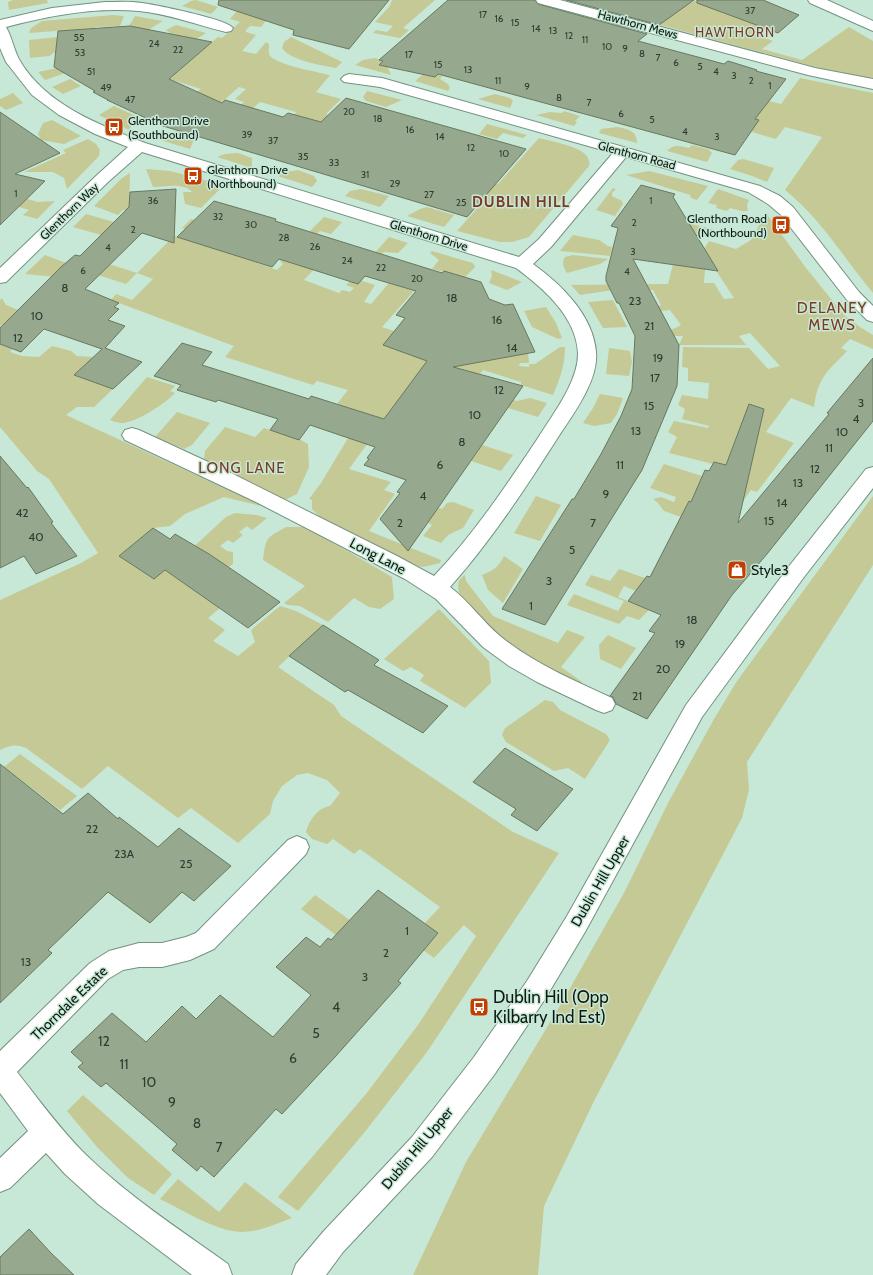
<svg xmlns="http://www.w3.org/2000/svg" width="873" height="1275" font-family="Cabin,sans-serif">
	<rect width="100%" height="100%" fill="#c7e8d6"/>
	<g fill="#c5c996">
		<path d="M13 0H47L48 3 9 10 8 2Z"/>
		<path d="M196 0 218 7 211 14 182 6 191 1Z"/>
		<path d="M392 0H435L403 28 409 30 400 38 373 33 376 30 387 32 393 26 375 22 389 7Z"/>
		<path d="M696 0H702L762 27 753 33 773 41 762 49 802 60 849 27 873 41V80L830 71 650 22 678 3 686 6Z"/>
		<path d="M275 9 261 27 250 26 246 30V32L256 35 242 51 256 54 266 42 269 44C269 48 268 53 270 56 278 65 317 72 330 75L316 92 341 99 326 114 332 116 319 130 294 115 296 112 260 102 241 119 229 116 244 102 235 99 246 89 239 87 215 108 180 105 201 89 169 79 218 37 222 38 240 22 230 19 237 11Z"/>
		<path d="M113 15 124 16 120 26 96 27 95 28 29 33 31 28 42 21Z"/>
		<path d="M135 16 163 21 148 30 129 26Z"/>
		<path d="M176 25 206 33 195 40 171 34 166 30Z"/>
		<path d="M58 37V50L49 56 30 58 29 40Z"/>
		<path d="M291 37 342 62 336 68C321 65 291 61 282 48L284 42Z"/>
		<path d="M375 58 385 61 391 75 355 65 363 60Z"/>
		<path d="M62 67 65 73 45 80 38 72Z"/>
		<path d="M426 72 442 76 440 79 448 84 450 88 448 91 415 81Z"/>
		<path d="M800 78 873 93V293C843 257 822 220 785 190L822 137 785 127 776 139 752 132 755 125 699 105 757 98 781 104Z"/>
		<path d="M70 79 81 86 63 94 52 87Z"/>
		<path d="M367 91 402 100 386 107 366 101 363 97Z"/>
		<path d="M13 93 23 103 6 110 0 106V99Z"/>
		<path d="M495 94 510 98 513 101 510 108 478 99Z"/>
		<path d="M114 106 136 116 129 130 99 115Z"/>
		<path d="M564 111 580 116 575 121 577 122 574 126 536 115 550 112 562 113Z"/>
		<path d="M52 120 81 136 64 144 41 140 38 134 43 123Z"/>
		<path d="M487 124 527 135 523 138 503 133 497 139 479 134Z"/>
		<path d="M617 127C627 129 637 130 637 143L599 133 601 129Z"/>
		<path d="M176 131 195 137 190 149 157 139Z"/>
		<path d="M539 138C552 142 594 147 589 166L529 237 512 242H500L457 231 487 197 478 194 492 183 498 184Z"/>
		<path d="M88 139 96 144 100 150 99 156 67 189 64 178 53 172H24L66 153 63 150Z"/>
		<path d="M692 145 708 149 712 153 707 162 667 151C674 144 679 146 689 148Z"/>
		<path d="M238 153 252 158V168L217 157 225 154Z"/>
		<path d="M743 159 774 168 767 182 752 176 730 169 738 160Z"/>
		<path d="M146 169 170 171 224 185 201 208 185 204 183 192H192C183 182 166 187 153 187Z"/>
		<path d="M298 170 314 176 317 181 312 187 278 176 286 172Z"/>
		<path d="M649 171 708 186 697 200 691 198 690 195 626 175Z"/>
		<path d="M130 173 129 210H123L118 215 94 206 122 178Z"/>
		<path d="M613 188 616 189 612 193V196L622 201 623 204 615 216 596 210Z"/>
		<path d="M361 189 389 196 380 207 345 196 350 191Z"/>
		<path d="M718 189 749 200 747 205 748 211H741L730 208 727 211 716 208 717 205 708 203Z"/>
		<path d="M24 198 38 202 55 201 37 219 23 215 29 210 16 206Z"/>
		<path d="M427 207 454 215 444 227 407 216 420 209Z"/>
		<path d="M766 213 806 268 844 315 860 327 873 335V349L850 339 841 348 847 351C827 372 818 377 814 407L791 398 766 432 794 443 757 492 751 490 733 515 689 501 681 517 664 511 658 503 653 499 661 497 674 502 676 497 650 488 664 464 702 476 701 480 721 486 752 444 735 440 731 451 737 453 728 466 714 462 713 464 669 453 677 437 668 432 674 421 708 428 709 426 682 419 685 409 678 405 682 395 708 399 709 383 688 381V368L682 367 683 347 749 348 768 369 780 366 750 333 739 336 746 345H679L683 336H673L671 330 681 325 670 310 661 311 658 306 661 305 653 290H650L647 285 580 295 571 285 668 284 673 264 705 269 704 283H714L724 299 734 298 711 263 698 259 709 241 736 249 751 240Z"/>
		<path d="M86 214 114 222 101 235 73 227Z"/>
		<path d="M324 217 342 222 331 234 320 231 315 236 307 234Z"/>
		<path d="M191 219 238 233 241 257 277 270 283 264 280 261 291 251 322 261 304 280 339 293 342 290 350 292 354 288 346 285 353 278 375 285 364 302 371 304 389 283 414 291 382 327 394 331 384 345 405 353 492 359 528 353 529 363H520L519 366 529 367V364H535L560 347H565C565 365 560 379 553 395L521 385V382L483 370 475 381 378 429 349 469 391 482 384 490 395 494 369 531 441 560 440 563 423 567 418 566 321 518 312 509V500L309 499 321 483 348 438 366 414 337 404 348 390 317 381 313 385 225 357 234 346 111 300 116 294 132 300 153 279 137 273 126 284 98 275 109 264 137 273 174 236 183 239 191 231 182 228Z"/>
		<path d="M680 221 715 230 710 237 700 236 696 242Z"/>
		<path d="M573 235 599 240 608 246 612 247 610 256 560 251Z"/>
		<path d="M389 237 408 243 398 253 384 252 379 257 373 255Z"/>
		<path d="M432 251 469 262 473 263 475 267 465 277 432 269 439 260 430 253Z"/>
		<path d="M45 255 66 263 56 277 25 274Z"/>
		<path d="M573 255 608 259 600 264 567 273C564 268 561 263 565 257Z"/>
		<path d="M491 270 522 282 507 290 489 283 492 276Z"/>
		<path d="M2 298 6 305 21 311 9 322 0 326V300Z"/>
		<path d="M613 300 627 327 603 328 588 302Z"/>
		<path d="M546 307 556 323 562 338 558 339 532 327 524 311Z"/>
		<path d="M0 344 12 349 10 352 22 356 39 357 52 346 71 351 77 356 93 357 75 375 113 389 94 407H77L66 415 265 507 224 497 185 514 170 526 153 528 119 556 143 572 158 560 188 552 226 517 235 513 257 515 267 518 252 530 247 526 239 532 243 535 233 543 228 540 220 546 227 551 233 552V564L196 591 220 608 208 618 225 630 213 641 238 656 255 642 251 630 280 606 296 611 323 625 278 667 334 705 341 716 513 832 559 853 427 1052 364 1133 298 1211 278 1197 366 1094 418 1025 476 936 464 925 434 958 423 950 438 933 424 924 440 907 360 849 354 854 333 839 327 844 312 839 306 832C309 821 317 808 330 806L340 793 327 780 308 773 297 775 282 786 273 801 270 814 238 843 191 808 178 818 108 766 82 789 26 748C16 744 10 745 0 750V600L81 563 98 553 49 479 37 471 0 427Z"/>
		<path d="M609 348 630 351 632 362 629 376 606 374Z"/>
		<path d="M147 377 175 386 170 391 175 393C166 403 136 423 122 423 119 423 113 421 110 420Z"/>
		<path d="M600 394 623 398 617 414 611 423 594 426 583 423 593 408Z"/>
		<path d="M530 398 547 403 538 417 505 407 510 399 517 401Z"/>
		<path d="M177 412 210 423 192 445 184 449 155 437Z"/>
		<path d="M225 427 255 437 264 428 299 439 308 444 309 467 297 494 285 500 204 459 205 451Z"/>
		<path d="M482 445 513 455 501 471 471 461Z"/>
		<path d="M536 496 561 505 540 541 514 533Z"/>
		<path d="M873 496V565L747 762 749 790 742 818 594 1101 544 1206 538 1275H413L466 1162 561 1004 625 891 668 803 714 719 737 681Z"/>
		<path d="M453 502 474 510 463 528 448 535 441 543 423 536 432 525 424 520 434 507 442 509 447 503Z"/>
		<path d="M286 527H306L392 577 394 599 380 609 369 607 354 598 328 622 300 606 288 605 284 603 305 586 263 560C266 537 266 538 286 527Z"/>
		<path d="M504 556 523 569 503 603 488 590 482 575C492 571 499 567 504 556Z"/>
		<path d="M619 569 645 578 636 591 624 586 618 597 649 610 639 620 627 616 619 624 567 605 574 594 618 611 624 601 585 585 591 575 610 581Z"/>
		<path d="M465 575 466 581 493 616 558 643 567 630 585 637 561 667 582 682 578 687 514 649 497 635 460 595C457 587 457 579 465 575Z"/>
		<path d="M439 609 489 661 491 683 465 708 420 681 424 675 411 667 403 671 384 659Z"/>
		<path d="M608 635 636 648 621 669 600 659 599 645Z"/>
		<path d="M545 700 553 702 560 710 606 734 610 740 585 779 568 768 554 771 506 742 502 735 505 728Z"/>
		<path d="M20 754 77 796 60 810 4 767Z"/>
		<path d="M315 895 358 926 344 941 301 909Z"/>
		<path d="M83 1095 172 1174 154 1195 128 1178 97 1147 67 1111Z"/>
		<path d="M178 1179 219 1212 245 1182 292 1218C276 1224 259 1232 241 1232 215 1231 183 1210 160 1199Z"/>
	</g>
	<g fill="#96a88e" stroke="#67785f">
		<path d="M219 0H389L349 49 293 35 294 30 218 5Z"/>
		<path d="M448 0H535L538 4 647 34 638 41 724 64 728 61 757 70 756 71 786 79 755 119 759 120 735 155 438 74 435 77 379 65 383 61 379 60Z"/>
		<path d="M566 0H694L659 25Z"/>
		<path d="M697 0H763L799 15 778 33 697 3Z"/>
		<path d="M130 26 212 42 169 79 222 103 225 100 283 117 288 113 321 122 346 98 526 149 467 217 163 126 107 100H108L93 92 95 91 54 67 58 31Z"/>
		<path d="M0 112 60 153 15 174 45 181 0 225Z"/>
		<path d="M641 185 675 194 673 197 718 271 633 259 679 345 677 386 642 470 545 625 502 609 572 499H574L601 454 621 416 632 389 635 336 619 303H617L606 281V276L618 228 611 226Z"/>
		<path d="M176 189 174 243 142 233 85 289 119 303 114 307 119 309 108 320 125 326 105 348 142 362 113 389 74 375 102 349 44 329 21 352 0 344V328L61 267 75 255 80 256 129 207 130 192Z"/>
		<path d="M214 201 276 219 275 221 442 273 444 271 481 282 489 299 505 305 513 304 535 352 453 367 523 386 408 551 380 519 400 493 397 492 406 480 364 465 369 459 367 458 375 447 310 425 299 440 270 430 278 419 218 400 216 402 177 390 181 385 154 376 182 343 212 352 202 365 309 399 311 396 384 419 427 361 383 345 405 318 396 315 416 291 365 276 358 284 279 259 272 267 177 237Z"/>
		<path d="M873 358V421L767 554 732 595 647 719 616 704 613 697 610 696 655 633 649 631 661 615 628 601 647 576 650 577 689 501 691 502 705 470 709 471 714 462 726 465 749 404 764 409 738 523 829 414 827 413Z"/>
		<path d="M0 456 27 488 28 487 53 522 51 523 77 556 36 574 24 556 0 568Z"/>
		<path d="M153 528 170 539 175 534 209 554 280 602 248 628 165 570 154 579 119 556Z"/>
		<path d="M323 625 379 660 374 665 448 706 423 733 348 690 345 692 289 656Z"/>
		<path d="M505 748 573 789 537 831 511 815 516 809 473 782Z"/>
		<path d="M0 764 63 814 88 793 118 819 119 817 158 847 179 828 231 866 194 901 182 892 150 923 108 892 48 950 52 953 0 1003Z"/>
		<path d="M378 890 438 933 398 981 401 983 335 1057 282 1114 276 1109 214 1177 201 1166 197 1171 172 1150 177 1144 106 1083 101 1087 78 1067 83 1063 71 1052 112 1013 146 1042 182 1006 196 1019 220 995 273 1037 311 995 276 967 306 937 320 947 328 938 331 940Z"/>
		<path d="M29 1229 51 1253 74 1275H0V1257Z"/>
	</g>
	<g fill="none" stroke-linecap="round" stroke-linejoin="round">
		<defs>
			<g id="minor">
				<path d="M536 0H560L815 68 873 79V89L808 75 538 3Z"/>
				<path d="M808 0H827L873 21V31L810 3Z"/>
				<path d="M105 2C117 2 129 1 142 3 156 5 227 19 233 28L231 31 226 32C197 25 169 14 139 11 94 7 49 16 6 27 12 37 14 51 20 61 46 105 100 125 145 143L519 257 539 239 613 153 380 87 344 82 341 79 344 76 349 74 382 78 760 186 780 196 793 207 859 292 873 306V322L867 320 847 300 781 215 768 204 748 192 626 157 551 247 533 264C561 284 593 315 596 352 599 382 570 418 555 442 523 492 490 542 450 587 469 601 482 621 500 636 533 663 573 680 612 698L615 704 612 710 604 713 596 710 537 682 509 666 483 647 436 599 405 579 258 503 125 440 122 435 125 430 132 428 139 430 219 467 397 556 434 576C474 534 506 486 538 438 553 414 578 382 578 354 577 317 543 288 516 268L142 152 108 182 6 282 0 283V268L96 176 128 147 95 134 59 115 32 95 6 62 0 48V20L52 8Z"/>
				<path d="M873 467V488L804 577 702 717 585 932 545 999 494 1075 432 1157 343 1252 326 1275H292L296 1264 323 1232 412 1137 474 1057 527 981 567 916 686 705 790 565 866 469Z"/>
				<path d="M297 836 306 840 309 847 306 854 214 949 190 960 162 967H139L123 970 108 979 17 1072C39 1100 60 1129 85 1154 128 1196 179 1229 228 1264L232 1275H192L98 1204 65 1174 46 1153 10 1188 0 1192V1158L28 1131 0 1093V1051L90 963 109 951 139 943H162L186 937 196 933 288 840Z"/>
			</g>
		</defs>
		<use href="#minor" stroke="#749281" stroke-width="2"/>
		<use href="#minor" fill="#fff" fill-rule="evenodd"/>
	</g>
	<defs>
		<symbol id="bus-square" viewBox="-11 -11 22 22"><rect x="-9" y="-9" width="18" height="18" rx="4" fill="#c53e01" stroke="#c7e8d6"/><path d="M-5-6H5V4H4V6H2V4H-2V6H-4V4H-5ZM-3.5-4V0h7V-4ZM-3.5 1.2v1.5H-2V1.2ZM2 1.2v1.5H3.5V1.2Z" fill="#fff"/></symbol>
		<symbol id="shop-square" viewBox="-11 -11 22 22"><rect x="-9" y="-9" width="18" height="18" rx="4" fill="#c53e01" stroke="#c7e8d6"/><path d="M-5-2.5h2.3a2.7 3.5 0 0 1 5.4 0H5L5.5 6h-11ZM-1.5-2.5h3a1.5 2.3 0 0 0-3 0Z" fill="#fff"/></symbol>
	</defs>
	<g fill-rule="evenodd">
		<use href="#bus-square" x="103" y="116" width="22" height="22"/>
		<use href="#bus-square" x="182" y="165" width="22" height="22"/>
		<use href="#bus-square" x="770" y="214" width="22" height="22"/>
		<use href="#shop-square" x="726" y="559" width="22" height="22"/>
		<use href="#bus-square" x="468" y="996" width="22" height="22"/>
	</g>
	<g text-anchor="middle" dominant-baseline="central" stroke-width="3" stroke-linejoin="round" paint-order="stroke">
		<g font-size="10" fill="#2f3d31">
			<text x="750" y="10">37</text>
			<text x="483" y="14">17</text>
			<text x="499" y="18">16</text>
			<text x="515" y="22">15</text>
			<text x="536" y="28">14</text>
			<text x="553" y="30">13</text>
			<text x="569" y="35">12</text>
			<text x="79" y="37">55</text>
			<text x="585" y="39">11</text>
			<text x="154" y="43">24</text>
			<text x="607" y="46">10</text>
			<text x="625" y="48">9</text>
			<text x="178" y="49">22</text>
			<text x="80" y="52">53</text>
			<text x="642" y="53">8</text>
			<text x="409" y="54">17</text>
			<text x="658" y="57">7</text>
			<text x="676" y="62">6</text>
			<text x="438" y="64">15</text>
			<text x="700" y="66">5</text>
			<text x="468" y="69">13</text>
			<text x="91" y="71">51</text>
			<text x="716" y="71">4</text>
			<text x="734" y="75">3</text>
			<text x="498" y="80">11</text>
			<text x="751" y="80">2</text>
			<text x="770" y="85">1</text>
			<text x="527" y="86">9</text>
			<text x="106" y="87">49</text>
			<text x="559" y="97">8</text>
			<text x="130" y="99">47</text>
			<text x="589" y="102">7</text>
			<text x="349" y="111">20</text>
			<text x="621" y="113">6</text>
			<text x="378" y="118">18</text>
			<text x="652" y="119">5</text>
			<text x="410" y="129">16</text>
			<text x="685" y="131">4</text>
			<text x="247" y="134">39</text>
			<text x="440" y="136">14</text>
			<text x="717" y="136">3</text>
			<text x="273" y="140">37</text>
			<text x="471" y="147">12</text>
			<text x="504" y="153">10</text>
			<text x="303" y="156">35</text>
			<text x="334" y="162">33</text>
			<text x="365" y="174">31</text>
			<text x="395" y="183">29</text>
			<text x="16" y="193">1</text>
			<text x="429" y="194">27</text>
			<text x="153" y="200">36</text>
			<text x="651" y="200">1</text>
			<text x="461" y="202">25</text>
			<text x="218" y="216">32</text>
			<text x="634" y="222">2</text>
			<text x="251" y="224">30</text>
			<text x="133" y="229">2</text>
			<text x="284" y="237">28</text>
			<text x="315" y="246">26</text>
			<text x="108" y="247">4</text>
			<text x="633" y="251">3</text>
			<text x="347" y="260">24</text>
			<text x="381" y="267">22</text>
			<text x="83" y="270">6</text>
			<text x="627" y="271">4</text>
			<text x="417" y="278">20</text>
		</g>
		<g font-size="12" fill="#0d1912" stroke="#c7e8d6">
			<text transform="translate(638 24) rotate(15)">Hawthorn Mews</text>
			<text transform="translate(637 155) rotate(15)">Glenthorn Road</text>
			<text transform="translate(69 211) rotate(-44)">Glenthorn Way</text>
			<text transform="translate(429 235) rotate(17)">Glenthorn Drive</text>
		</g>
		<g font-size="12" fill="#0d1912" stroke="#c7e8d6" text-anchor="start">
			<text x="128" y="120">Glenthorn Drive<tspan x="128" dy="14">(Southbound)</tspan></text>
			<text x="207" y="169">Glenthorn Drive<tspan x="207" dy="14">(Northbound)</tspan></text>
			<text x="767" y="218" text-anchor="end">Glenthorn Road<tspan x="767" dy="14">(Northbound)</tspan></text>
		</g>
		<g font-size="12" fill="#2f3d31">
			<text x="65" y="287">8</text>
			<text x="452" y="297">18</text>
			<text x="635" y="300">23</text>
			<text x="37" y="315">10</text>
			<text x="497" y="319">16</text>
			<text x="649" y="325">21</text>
			<text x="18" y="337">12</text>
			<text x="512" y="347">14</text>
			<text x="658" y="357">19</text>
			<text x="655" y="377">17</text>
			<text x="499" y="389">12</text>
			<text x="861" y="402">3</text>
			<text x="649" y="405">15</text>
			<text x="475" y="414">10</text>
			<text x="856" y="418">4</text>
			<text x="636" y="430">13</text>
			<text x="842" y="431">10</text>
			<text x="462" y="441">8</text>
			<text x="829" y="447">11</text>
			<text x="440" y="464">6</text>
			<text x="620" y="464">11</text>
			<text x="815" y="468">12</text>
			<text x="798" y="482">13</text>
			<text x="606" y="493">9</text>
			<text x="423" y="495">4</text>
			<text x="782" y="502">14</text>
			<text x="22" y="512">42</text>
			<text x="769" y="520">15</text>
			<text x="400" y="522">2</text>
			<text x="593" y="522">7</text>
			<text x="36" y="536">40</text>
			<text x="572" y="549">5</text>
			<text x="549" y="580">3</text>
			<text x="531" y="605">1</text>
			<text x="692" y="619">18</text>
			<text x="680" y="643">19</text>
			<text x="663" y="668">20</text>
			<text x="637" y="695">21</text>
			<text x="92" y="828">22</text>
			<text x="124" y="853">23A</text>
			<text x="186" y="863">25</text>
			<text x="407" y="930">1</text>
			<text x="386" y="952">2</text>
			<text x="26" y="961">13</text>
			<text x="365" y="976">3</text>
		</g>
		<g font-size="13" letter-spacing="1" fill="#7c3923" stroke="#c7e8d6">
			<text x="735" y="32">HAWTHORN</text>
		</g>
		<g font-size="14" fill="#0d1912" stroke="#c7e8d6">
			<text transform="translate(378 556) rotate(28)">Long Lane</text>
			<text transform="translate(600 881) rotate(-60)">Dublin Hill Upper</text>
			<text transform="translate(69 1003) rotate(-44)">Thorndale Estate</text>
			<text transform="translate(417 1148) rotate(-50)">Dublin Hill Upper</text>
		</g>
		<g font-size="14" fill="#0d1912" stroke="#c7e8d6" text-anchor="start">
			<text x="751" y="570">Style3</text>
		</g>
		<g font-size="14" fill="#2f3d31">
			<text x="336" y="1007">4</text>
			<text x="316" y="1033">5</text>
			<text x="104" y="1041">12</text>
			<text x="293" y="1058">6</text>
			<text x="124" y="1064">11</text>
			<text x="149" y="1082">10</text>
			<text x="172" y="1102">9</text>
			<text x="197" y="1123">8</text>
			<text x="219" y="1147">7</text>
		</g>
		<g font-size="15" font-weight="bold" letter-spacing="1" fill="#7c3923" stroke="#c7e8d6">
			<text x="521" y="202">DUBLIN HILL</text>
		</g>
		<g font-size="15" letter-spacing="1" fill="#7c3923" stroke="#c7e8d6">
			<text x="832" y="308">DELANEY<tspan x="832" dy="17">MEWS</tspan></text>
			<text x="242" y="468">LONG LANE</text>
		</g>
		<g font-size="17" fill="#0d1912" stroke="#c7e8d6" text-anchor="start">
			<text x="493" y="997">Dublin Hill (Opp<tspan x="493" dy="20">Kilbarry Ind Est)</tspan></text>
		</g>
	</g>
</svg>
